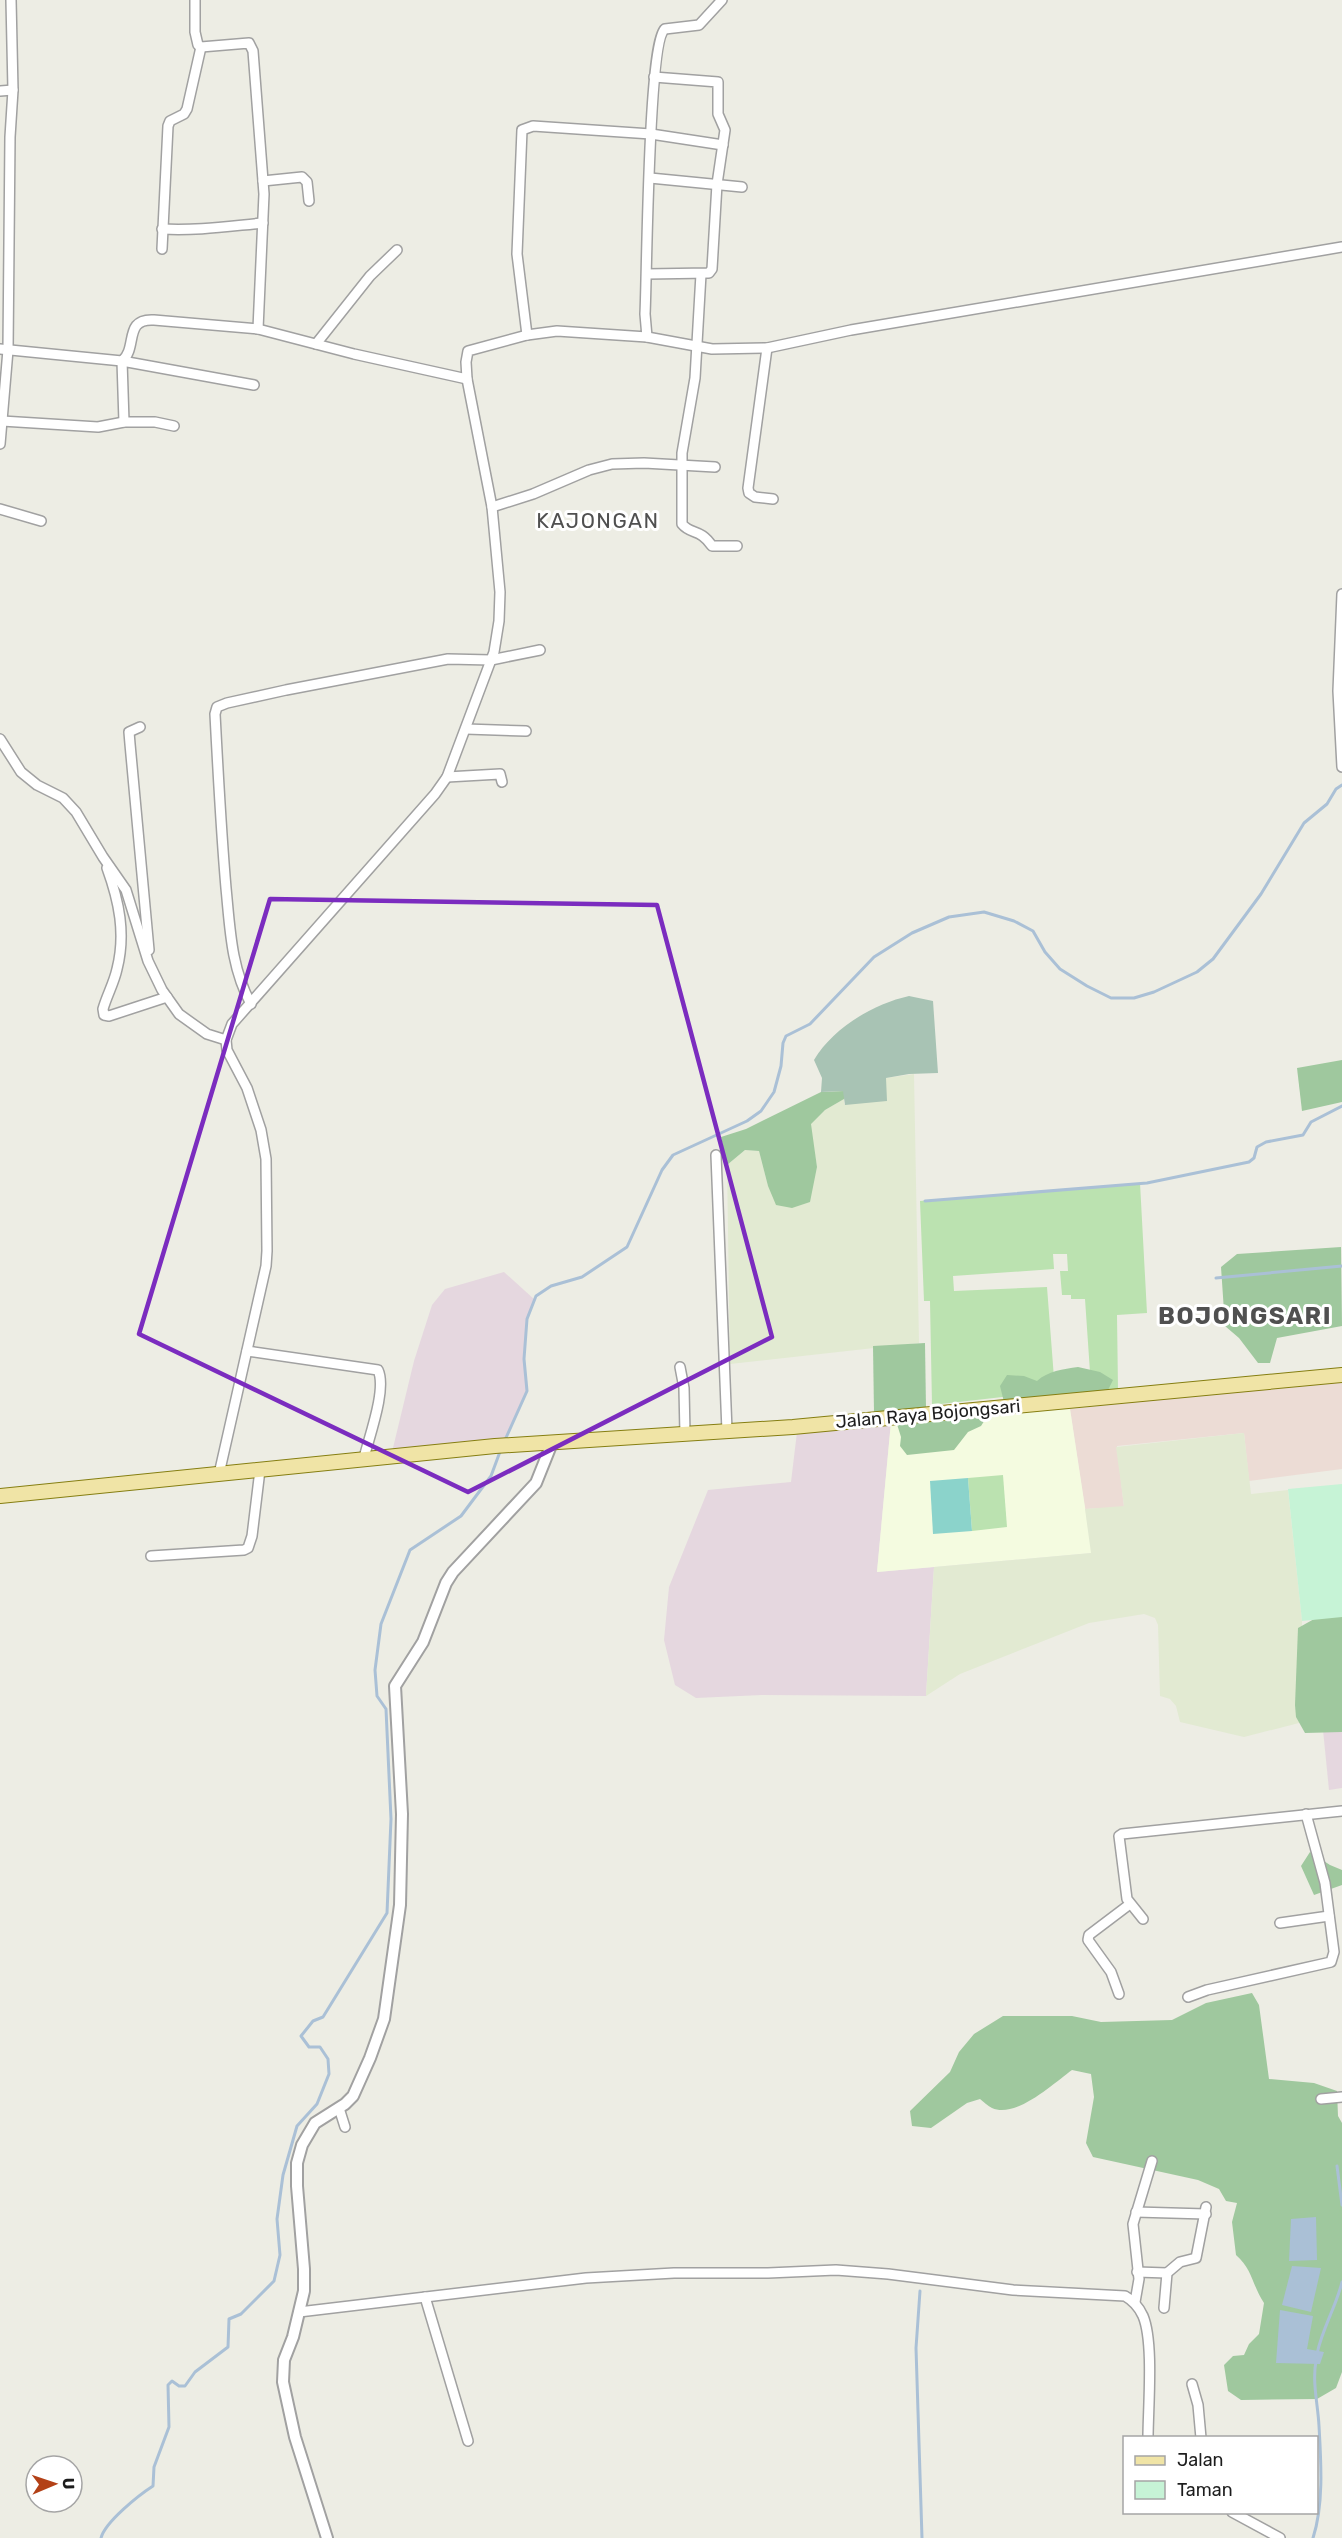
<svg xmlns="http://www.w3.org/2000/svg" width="1342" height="2538" font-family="Rubik,sans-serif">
	<rect width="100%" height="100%" fill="#edede4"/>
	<path fill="#ecdcd5" d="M1342 1380V1469L1249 1481 1244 1433 1117 1446 1124 1507 1085 1509 1070 1409Z"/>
	<g fill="#e5d7df">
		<path d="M504 1272 535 1300 527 1319 524 1359 527 1391 504 1441 392 1452 414 1361 432 1305 445 1289Z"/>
		<path d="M891 1422 877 1572 934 1567 926 1696 762 1695 696 1698 675 1685 664 1640 669 1587 708 1490 791 1482 797 1432Z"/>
		<path d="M1342 1729V1788L1329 1790 1323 1730Z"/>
	</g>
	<path fill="#f4fbe0" d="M1070 1409 1092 1553 877 1572 891 1422Z"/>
	<g fill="#e2ead2">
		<path d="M914 1074 919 1343 730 1364 727 1165 745 1150 759 1151 768 1186 809 1202 817 1167 810 1124 825 1110 844 1099V1104L886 1078Z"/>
		<path d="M1244 1433 1251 1494 1288 1490 1302 1621V1712L1299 1723 1244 1737 1180 1722 1176 1706 1170 1699 1160 1696 1158 1625 1155 1618 1144 1614 1089 1623 960 1674 926 1696 934 1567 1091 1553 1085 1509 1124 1506 1116 1447Z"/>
	</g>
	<g fill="#bbe2b0">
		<path d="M1140 1183 1147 1313 1117 1315 1118 1390 1107 1392 1090 1372 1085 1299H1071V1295H1062L1060 1271H1068L1067 1254H1053L1054 1269 953 1276 954 1291 1047 1287 1055 1391 932 1405 930 1301H924L920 1201Z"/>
		<path d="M1003 1475 1007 1527 972 1531 968 1478Z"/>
	</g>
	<g fill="#9fc89e">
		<path d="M1342 1060V1102L1302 1111 1297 1068Z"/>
		<path d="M844 1091V1099L825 1110 811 1124 817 1167 810 1202 792 1208 776 1205 768 1186 759 1151 745 1150 727 1165 721 1137 746 1129 821 1092Z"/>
		<path d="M1341 1247 1342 1326 1277 1338 1270 1363H1258L1239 1338 1225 1326 1221 1267 1237 1254Z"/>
		<path d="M925 1343 926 1409 874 1413 873 1346Z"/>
		<path d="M1078 1367 1100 1372 1113 1380 1107 1392 1004 1402 1000 1386 1007 1375 1024 1376 1037 1381C1048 1371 1063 1369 1078 1367Z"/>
		<path d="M988 1415 981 1426 968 1432 954 1450 907 1455 900 1446 901 1437 896 1421Z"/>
		<path d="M1342 1610V1732L1305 1733 1296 1717 1295 1705 1298 1628 1323 1614Z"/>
		<path d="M1310 1852 1330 1865 1342 1870V1885L1314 1895 1301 1866Z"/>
		<path d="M1252 1993 1259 2005 1269 2079 1314 2083 1337 2091 1338 2116 1342 2123V2372L1336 2388 1317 2399 1241 2400 1228 2391 1224 2365 1233 2356 1244 2355 1249 2344 1259 2334 1264 2303C1252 2285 1253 2270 1236 2255L1232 2222 1237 2203 1226 2201 1219 2189 1198 2180 1093 2157 1086 2143 1094 2097 1091 2074 1072 2070C1054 2083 1016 2119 992 2108 988 2106 984 2102 980 2099L967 2103 931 2128 912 2126 910 2111 950 2072 959 2052 974 2034 1003 2016H1072L1101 2022 1172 2020 1206 2003Z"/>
	</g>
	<path fill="#a8c3b4" d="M909 996 933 1001 938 1073 909 1074 886 1078 887 1101 845 1105 843 1091 821 1092 822 1078 814 1060C833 1028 873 1004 909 996Z"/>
	<path fill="#c6f3d6" d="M1342 1484V1617L1302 1621 1288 1489Z"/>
	<path fill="#8bd3cb" d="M968 1478 972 1531 933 1534 930 1481Z"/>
	<g fill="#aac0d6">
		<path d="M1316 2217 1317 2260 1289 2261 1291 2219Z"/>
		<path d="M1292 2266 1321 2268 1311 2312 1282 2305Z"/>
		<path d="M1280 2310 1313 2316 1307 2349 1324 2352 1320 2364 1276 2363Z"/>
	</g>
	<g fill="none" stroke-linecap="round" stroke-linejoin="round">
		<g stroke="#aac0d6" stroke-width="3">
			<path d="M925 1201 1147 1183 1249 1162 1254 1158 1257 1147 1266 1142 1303 1135 1311 1122 1342 1106"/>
			<path d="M1216 1278 1342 1266"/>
			<path d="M505 1440 527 1391 524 1359 527 1319 536 1296 551 1286 582 1277 627 1247 662 1170 673 1155 747 1121 761 1111 774 1092 781 1066 783 1043 786 1036 810 1024 874 957 912 933 949 917 984 912 1014 921 1033 931 1045 952 1060 969 1087 986 1111 998H1134L1154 992 1197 972 1213 959 1261 894 1304 823 1327 804 1336 789 1342 785"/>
			<path d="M1337 2166 1342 2205"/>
			<path d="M920 2291 916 2348 922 2538"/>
			<path d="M1317 2354C1322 2329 1336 2307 1342 2282"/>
			<path d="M101 2538C105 2522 139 2495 153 2486L154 2467 169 2427 168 2385 172 2381 179 2386H185L195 2372 228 2347 229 2319 241 2314 274 2281 280 2255 277 2219 283 2175 297 2126 317 2104 329 2074 328 2059 320 2047H309L301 2036 313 2021 323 2017 387 1913 391 1819 386 1709 377 1696 375 1670 381 1624 410 1550 461 1516 491 1476 501 1449"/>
			<path d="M1313 2538C1324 2504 1321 2461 1319 2426 1318 2405 1312 2382 1316 2361"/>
		</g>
		<defs>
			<g id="minor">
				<path d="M195 0V32L198 45 201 47 249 43 253 51 264 194 258 329"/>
				<path d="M0 91 13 90"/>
				<path d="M650 178 742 187"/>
				<path d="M263 181 302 177 307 182 309 201"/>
				<path d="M162 229C196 231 230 226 263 223"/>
				<path d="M162 249 168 126 170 121 184 114 187 109 201 47"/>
				<path d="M647 274 709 273 712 269 717 184 725 130 718 114V82L654 77"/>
				<path d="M701 274 695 378 682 453V524C691 535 700 528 712 546H737"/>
				<path d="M527 335 517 254 522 130 533 126 651 134 723 145"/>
				<path d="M647 337 712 349 767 348 851 330 1342 247"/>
				<path d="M316 344 370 276 397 250"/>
				<path d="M767 348 748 488 749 493 755 497 773 499"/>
				<path d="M0 349 122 361C138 348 123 318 154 320L258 329 354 354 467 379"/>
				<path d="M2 421 98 427 124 422H155L174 426"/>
				<path d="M124 422 122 361 254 385"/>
				<path d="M0 444 8 350 10 137 13 90 11 0"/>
				<path d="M492 507 533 494 589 470 612 464 644 463 715 467"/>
				<path d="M0 509 41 521"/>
				<path d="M1342 594 1338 691 1342 767"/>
				<path d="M140 727 129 732 130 744 149 950"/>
				<path d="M466 729 526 731"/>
				<path d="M0 739 21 772 37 785 63 798 76 812 103 857 126 890 148 961 162 990 179 1014 207 1034 226 1040"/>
				<path d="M447 777 500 774 502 782"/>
				<path d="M107 868C119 901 126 934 117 969 114 983 107 995 103 1009L104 1015 109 1016 167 997"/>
				<path d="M251 1004C231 968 230 928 226 888 221 830 218 772 215 714L217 707 227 703 286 690 448 659 491 660 540 650"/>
				<path d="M716 1155 727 1431"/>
				<path d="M247 1351 378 1370C387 1389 369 1437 364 1458"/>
				<path d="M680 1367 684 1388 685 1434"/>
				<path d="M219 1474 266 1266 267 1251 266 1159 261 1130 247 1088 227 1050 226 1040 232 1024 435 794 447 777 494 652 499 621 500 592 492 507 467 379 466 362 468 351 527 335 557 331 647 337 645 314C647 277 648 41 665 29L699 25 722 0"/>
				<path d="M151 1556 244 1550 248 1548 252 1536 260 1470"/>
				<path d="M1143 1919 1127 1899 1119 1836 1122 1834 1342 1811"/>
				<path d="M1280 1923 1329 1916"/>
				<path d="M1119 1994 1111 1972 1088 1940 1089 1935 1130 1904"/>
				<path d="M1188 1997 1207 1990 1331 1962 1334 1952 1325 1883 1306 1814"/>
				<path d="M1321 2099 1342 2097"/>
				<path d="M339 2108 345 2127"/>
				<path d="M1136 2212 1206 2214"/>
				<path d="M1137 2272 1167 2273"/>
				<path d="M425 2297 468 2441"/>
				<path d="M1135 2302 1139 2279 1133 2224 1152 2161"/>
				<path d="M1164 2308 1167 2273 1180 2262 1196 2258 1206 2207"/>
				<path d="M299 2312 586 2278 674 2273H768L836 2270 888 2274 1013 2290 1125 2296C1134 2301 1139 2307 1143 2316 1154 2342 1148 2408 1148 2438"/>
				<path d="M1192 2384 1198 2405 1201 2438"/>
				<path d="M1232 2512 1280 2538"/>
			</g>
			<path id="tertiary" d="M327 2538 295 2437 283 2382 284 2360 293 2337 304 2291V2269L297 2186V2163L302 2145 315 2123 345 2104 353 2096 370 2058 384 2019 400 1905 402 1814 395 1686 423 1642 446 1583 453 1572 536 1483 552 1443"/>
			<path id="primary" d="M0 1496 495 1446 793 1427 1342 1375"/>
		</defs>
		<use href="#minor" stroke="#a1a1a1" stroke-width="12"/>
		<use href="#tertiary" stroke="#a1a1a1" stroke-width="14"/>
		<use href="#primary" stroke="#857e11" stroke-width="16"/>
		<use href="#minor" stroke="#fff" stroke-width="9"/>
		<use href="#tertiary" stroke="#fff" stroke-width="10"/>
		<use href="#primary" stroke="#f0e4a6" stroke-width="14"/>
	</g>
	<path fill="none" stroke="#7b2cbf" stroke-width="4.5" stroke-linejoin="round" d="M270 899 657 905 772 1337 468 1492 139 1334Z"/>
	<g text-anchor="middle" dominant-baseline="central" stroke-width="6" stroke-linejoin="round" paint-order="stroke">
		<g font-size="18" fill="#1d1d1d" stroke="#fff">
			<text transform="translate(928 1414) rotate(-5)">Jalan Raya Bojongsari</text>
		</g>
		<g font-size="21" letter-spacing="1.5" fill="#505050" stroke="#fff">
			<text x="598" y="520">KAJONGAN</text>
		</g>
		<g font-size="24" font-weight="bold" letter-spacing="1.5" fill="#505050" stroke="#fff">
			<text x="1245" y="1316">BOJONGSARI</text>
		</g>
	</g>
	<rect x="1123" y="2436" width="195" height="78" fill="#ffffff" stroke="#a5a5a5" stroke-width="1.5"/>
	<rect x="1135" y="2456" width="30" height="9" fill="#f0e4a6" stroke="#a5a5a5" stroke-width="1.5"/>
	<text x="1177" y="2466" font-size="18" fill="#1d1d1d">Jalan</text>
	<rect x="1135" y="2481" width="30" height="18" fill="#c6f3d6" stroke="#a5a5a5" stroke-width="1.5"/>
	<text x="1177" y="2496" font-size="18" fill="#1d1d1d">Taman</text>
	<g transform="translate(54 2484) rotate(88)"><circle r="28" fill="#ffffff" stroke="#a5a5a5" stroke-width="1.5"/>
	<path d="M0-4.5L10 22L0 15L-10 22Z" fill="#b34117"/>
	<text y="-9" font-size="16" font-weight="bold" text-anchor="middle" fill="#1d1d1d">U</text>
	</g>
</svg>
